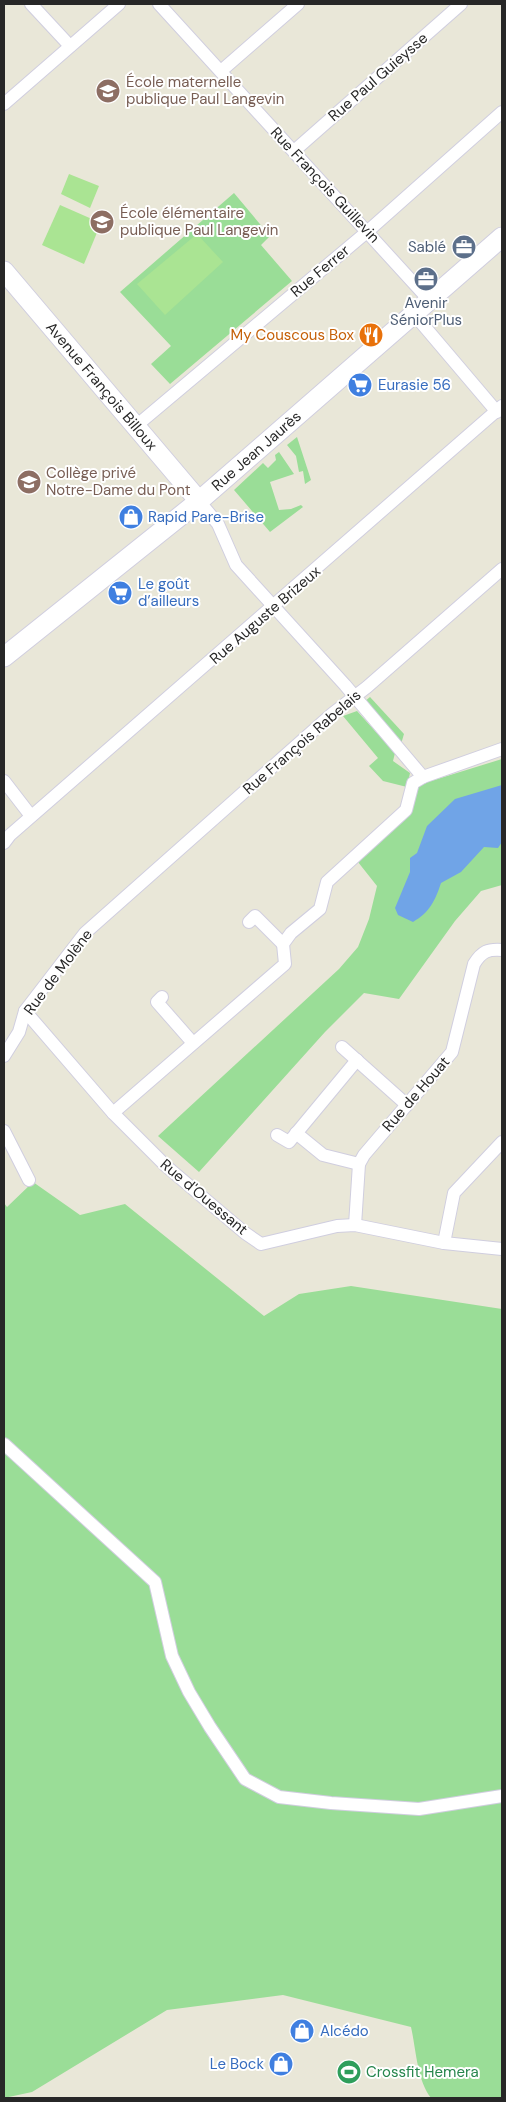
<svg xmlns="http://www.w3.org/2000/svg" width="506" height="2102" font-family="'DM Sans',sans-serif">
	<rect width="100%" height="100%" fill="#e9e7d8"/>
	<g fill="#9add97">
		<path d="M234 193 270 236 261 245 292 281 170 384 151 364 171 346 120 292Z"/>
		<path d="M297 437 311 480 305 484 303 471 299 472 296 456 287 445Z"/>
		<path d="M279 452 294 474 270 482 279 510 291 509 301 505 303 507 270 532 234 490 263 463 268 468 276 460 275 455Z"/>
		<path d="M370 697 404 734 401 744 364 702Z"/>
		<path d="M357 711 395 753 393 761 410 773 407 787 383 781 369 766 378 758 343 716Z"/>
		<path d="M502 759V885L481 891 455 921 399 999 364 993 325 1032 199 1172 158 1136 339 969 358 947 369 919 377 886 358 862 418 785Z"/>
		<path d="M33 1182 80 1215 125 1204 264 1316 299 1294 351 1286 502 1309V2098H431C417 2080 416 2049 411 2027L283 1995 167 2010 32 2092 4 2098V1203L7 1207Z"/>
	</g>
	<g fill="#aae493">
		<path d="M69 174 99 186 90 208 61 194Z"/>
		<path d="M60 205 101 223 84 264 42 245Z"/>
		<path d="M197 234 223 262 165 315 137 284Z"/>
	</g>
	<path fill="#70a4e7" d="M502 785V842L498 848 484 847 461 872 441 883C435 901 430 912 413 922L398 915 395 908 410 872V858L417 853 427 826 455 799Z"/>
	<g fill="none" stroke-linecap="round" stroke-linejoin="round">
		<defs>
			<g id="minor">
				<path d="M31 4 70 46"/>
				<path d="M159 4 430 301"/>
				<path d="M221 71 298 4"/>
				<path d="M4 104 119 4"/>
				<path d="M294 151 461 4"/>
				<path d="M413 313 497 412"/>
				<path d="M136 426 368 231 502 112"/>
				<path d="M199 501 218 524 236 565 345 685 423 777 502 749"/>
				<path d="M4 781 31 816"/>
				<path d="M4 843 10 835 502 406"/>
				<path d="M249 922 255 916 283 944"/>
				<path d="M162 997 157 1002 193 1043"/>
				<path d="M25 1011 113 1113 166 1166 245 1233 261 1244 337 1226 355 1225 444 1243 502 1249"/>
				<path d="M342 1047 407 1105"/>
				<path d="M4 1056 19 1032 25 1011 85 933 332 714 367 687 502 569"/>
				<path d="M113 1113 285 964 283 944 291 933 320 909 327 882 406 810 413 783 423 777"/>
				<path d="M4 1131 29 1180"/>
				<path d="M296 1133 323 1155 359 1164"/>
				<path d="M277 1135 289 1142 357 1060"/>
				<path d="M355 1225 359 1164 364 1155 452 1052 474 964C482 951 488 949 502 950"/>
				<path d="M444 1243 454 1193 502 1142"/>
				<path d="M4 1444 155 1582 172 1656 189 1692 210 1727 245 1779 279 1797 331 1803 419 1809 502 1796"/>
			</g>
			<g id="secondary">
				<path id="s1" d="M4 271 199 501"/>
				<path id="s2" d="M4 657 199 501 502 237"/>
			</g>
		</defs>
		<use href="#minor" stroke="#d0cedf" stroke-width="14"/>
		<use href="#secondary" stroke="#d0cedf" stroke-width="21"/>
		<use href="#minor" stroke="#fff" stroke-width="12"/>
		<use href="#secondary" stroke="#fff" stroke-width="19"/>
	</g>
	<defs>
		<symbol id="school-disc" viewBox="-11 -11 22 22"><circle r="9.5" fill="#8d6e63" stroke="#fff"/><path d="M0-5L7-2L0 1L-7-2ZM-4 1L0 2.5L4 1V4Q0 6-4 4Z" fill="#fff"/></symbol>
		<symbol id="office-disc" viewBox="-11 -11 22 22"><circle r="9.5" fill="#5c6f8a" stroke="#fff"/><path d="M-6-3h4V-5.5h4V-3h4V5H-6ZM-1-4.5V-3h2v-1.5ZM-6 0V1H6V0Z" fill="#fff"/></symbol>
		<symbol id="restaurant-disc" viewBox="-11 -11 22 22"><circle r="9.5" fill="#e8710a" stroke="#fff"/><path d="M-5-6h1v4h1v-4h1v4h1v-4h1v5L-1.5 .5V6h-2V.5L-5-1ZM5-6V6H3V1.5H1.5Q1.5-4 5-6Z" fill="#fff"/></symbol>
		<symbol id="supermarket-disc" viewBox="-11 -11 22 22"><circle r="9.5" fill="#3f7fe0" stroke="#fff"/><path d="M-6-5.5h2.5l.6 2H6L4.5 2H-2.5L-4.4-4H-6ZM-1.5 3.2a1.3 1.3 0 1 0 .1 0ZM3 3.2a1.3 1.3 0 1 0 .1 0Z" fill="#fff"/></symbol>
		<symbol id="shop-disc" viewBox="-11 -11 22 22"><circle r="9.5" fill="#3f7fe0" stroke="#fff"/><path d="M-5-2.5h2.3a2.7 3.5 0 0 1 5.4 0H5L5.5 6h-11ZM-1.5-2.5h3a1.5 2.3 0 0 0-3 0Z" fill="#fff"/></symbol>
		<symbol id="stadium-disc" viewBox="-11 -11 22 22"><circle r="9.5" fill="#2e9e5b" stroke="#fff"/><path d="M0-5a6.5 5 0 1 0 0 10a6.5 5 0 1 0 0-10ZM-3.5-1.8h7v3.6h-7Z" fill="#fff"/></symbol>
	</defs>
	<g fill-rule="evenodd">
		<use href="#school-disc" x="94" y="77" width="28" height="28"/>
		<use href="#school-disc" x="88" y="208" width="28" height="28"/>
		<use href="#office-disc" x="450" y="233" width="28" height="28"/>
		<use href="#office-disc" x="412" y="265" width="28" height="28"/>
		<use href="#restaurant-disc" x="357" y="321" width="28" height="28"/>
		<use href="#supermarket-disc" x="346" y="371" width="28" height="28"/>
		<use href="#school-disc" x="15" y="468" width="28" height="28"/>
		<use href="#shop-disc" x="117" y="503" width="28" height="28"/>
		<use href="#supermarket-disc" x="106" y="579" width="28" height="28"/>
		<use href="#shop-disc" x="288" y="2017" width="28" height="28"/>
		<use href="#shop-disc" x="267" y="2050" width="28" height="28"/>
		<use href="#stadium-disc" x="335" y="2058" width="28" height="28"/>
	</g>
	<g text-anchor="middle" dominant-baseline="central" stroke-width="4" stroke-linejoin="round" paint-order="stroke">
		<g font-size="15" fill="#272727" stroke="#fff">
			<text transform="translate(378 77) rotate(-41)">Rue Paul Guieysse</text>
			<text transform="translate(325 185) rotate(47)">Rue François Guillevin</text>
			<text transform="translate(320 271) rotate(-40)">Rue Ferrer</text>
			<text stroke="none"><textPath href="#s1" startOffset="151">Avenue François Billoux</textPath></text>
			<text stroke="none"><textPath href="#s2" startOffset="326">Rue Jean Jaurès</textPath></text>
			<text transform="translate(265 615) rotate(-41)">Rue Auguste Brizeux</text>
			<text transform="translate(302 742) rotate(-41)">Rue François Rabelais</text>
			<text transform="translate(58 972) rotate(-53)">Rue de Molène</text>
			<text transform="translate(416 1094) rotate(-49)">Rue de Houat</text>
			<text transform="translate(204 1197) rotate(40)">Rue d'Ouessant</text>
		</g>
		<g font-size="15" fill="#785e54" stroke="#fff" text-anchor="start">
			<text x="126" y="82">École maternelle<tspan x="126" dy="17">publique Paul Langevin</tspan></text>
			<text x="120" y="213">École élémentaire<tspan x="120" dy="17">publique Paul Langevin</tspan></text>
			<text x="46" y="473">Collège privé<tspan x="46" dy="17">Notre-Dame du Pont</tspan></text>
		</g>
		<g font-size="15" fill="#4e5e75" stroke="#fff" text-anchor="end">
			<text x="446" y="247">Sablé</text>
			<text x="426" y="303" text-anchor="middle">Avenir<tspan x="426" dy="17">SéniorPlus</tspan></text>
		</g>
		<g font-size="15" fill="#c56008" stroke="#fff" text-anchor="end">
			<text x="354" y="335">My Couscous Box</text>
		</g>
		<g font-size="15" fill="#366cbe" stroke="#fff" text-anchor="start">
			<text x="378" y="385">Eurasie 56</text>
			<text x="148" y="517">Rapid Pare-Brise</text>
			<text x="138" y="584">Le goût<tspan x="138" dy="17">d’ailleurs</tspan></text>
			<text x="320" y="2031">Alcédo</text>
			<text x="264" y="2064" text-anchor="end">Le Bock</text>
		</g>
		<g font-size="15" fill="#27864d" stroke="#fff" text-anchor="start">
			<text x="366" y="2072">Crossfit Hemera</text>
		</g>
	</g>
	<rect width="506" height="2102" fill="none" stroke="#272727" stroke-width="10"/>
</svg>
